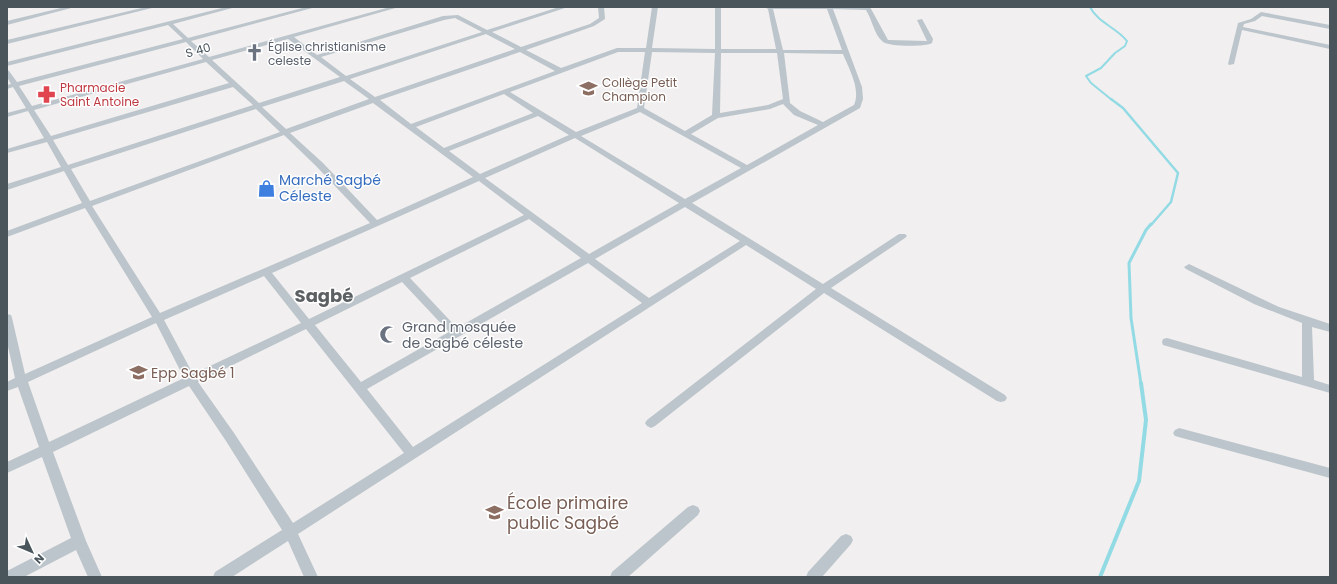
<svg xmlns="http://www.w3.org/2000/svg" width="1337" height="584" font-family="Poppins,sans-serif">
	<rect width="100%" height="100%" fill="#f1efef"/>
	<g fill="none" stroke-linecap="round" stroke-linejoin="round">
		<path stroke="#92dbe5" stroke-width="2" d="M1090 7C1098 23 1116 27 1127 41L1125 46 1115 53 1101 68 1086 76 1091 83 1112 100"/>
		<path stroke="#92dbe5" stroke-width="2.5" d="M1111 99 1123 108 1178 173 1171 202 1151 225"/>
		<path stroke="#92dbe5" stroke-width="3" d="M1141 384 1131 318 1129 263 1146 230 1151 224"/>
		<path stroke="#92dbe5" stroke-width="4" d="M1100 577 1139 481 1146 420 1141 383"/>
		<g fill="#bcc5cb" fill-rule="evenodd">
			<path d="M65 7H75L7 25V21Z"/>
			<path d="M146 7H156L7 44V40Z"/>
			<path d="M226 7H236L173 24 188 38 306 7H316L191 41 209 57 390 7H399L294 37 317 55 443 16 458 15 487 30 559 7H568L492 32 521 47 590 24 599 18 598 7H604L605 19 594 26 526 50 561 68 617 48H646L652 7H658L652 48 715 49V7H721V49H776L768 9 764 7H870L888 40 927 41 917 20 922 19 933 39 932 43C926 47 887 47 882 41 874 34 872 19 866 10L833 9 862 87 863 99 860 108 692 203 823 284 899 234H905L907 236 905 238 831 288 1005 395 1007 398 1005 401 1001 402 997 401 824 293 655 426 651 428 647 426 645 423 647 420 816 289 746 245 298 534 318 577H304L288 541 232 577H213L215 572 282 530 226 441 189 386 53 452 86 541 102 577H88L76 550 24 577H7V571L71 538 42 457 7 473V462L39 447 18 387 7 391V382L15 378 7 342V314L11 315 12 318 25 374 152 317 85 208 7 237V231L82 203 64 171 7 190V184L61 167 47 142 7 153V149L44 138 28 111 7 117V113L26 108 13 87 7 89V85L11 84 7 77V70L9 71 17 82 183 39 168 25 7 66V62ZM773 9H827L842 50H783ZM455 18 482 32 346 76 321 57 444 20ZM486 34 515 49 375 97 350 79ZM288 39 340 77 259 103 212 60ZM186 42 203 59 32 106 19 86ZM520 52 555 71 411 124 380 100ZM618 52H645L637 108 576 132 510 92ZM652 52 715 53 712 115 685 131 644 108ZM721 53H777L783 99 768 105 720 113ZM784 53 843 54C849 69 861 89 854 105L823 122 800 111 790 103ZM206 62 229 83 51 136 34 110ZM344 81 369 99 286 129 262 107ZM233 87 253 105 68 165 53 140ZM504 94 533 113 444 148 416 127ZM373 103 473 177 377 220 323 163 290 133ZM783 104 794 115 818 125 747 165 691 134 718 118 770 109ZM256 109 280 132 90 201 71 169ZM640 112 741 168 685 199 581 136ZM538 116 569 135 480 174 449 151ZM284 135 317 167 370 223 160 313 92 206ZM575 138 679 203 589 254 485 178ZM479 181 524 215 309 319 272 273ZM685 207 740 241 649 298 595 259ZM529 219 581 258 457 328 410 278ZM588 263 642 303 413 447 367 389ZM264 276 301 323 193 374 164 320ZM402 282 449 332 361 382 315 325ZM156 323 184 378 49 442 28 382ZM306 329 404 453 293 523 234 433 198 382Z"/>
			<path d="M1261 12 1330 25V29L1262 16 1255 21 1244 24 1243 27 1330 45V49L1242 30 1234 64 1229 65 1228 64 1238 23 1251 19Z"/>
			<path d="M1189 264 1279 307 1330 324V332L1312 327 1314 380 1330 385V393L1163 345 1162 342 1163 339 1167 338 1302 377V323L1254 304 1186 269 1184 267Z"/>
			<path d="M1179 428 1330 468V478L1175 436 1173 433 1175 430Z"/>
			<path d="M693 505 698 507 700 511 698 515 628 577H610L612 572 688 507Z"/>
			<path d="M846 534 851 536 853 540 851 544 822 577H806L808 572 841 536Z"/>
		</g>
	</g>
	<defs>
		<symbol id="church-bare" viewBox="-9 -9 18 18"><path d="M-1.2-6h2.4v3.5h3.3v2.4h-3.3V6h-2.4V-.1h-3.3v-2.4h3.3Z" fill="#6b7280" stroke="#fff" stroke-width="2.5" paint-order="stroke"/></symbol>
		<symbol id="university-bare" viewBox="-9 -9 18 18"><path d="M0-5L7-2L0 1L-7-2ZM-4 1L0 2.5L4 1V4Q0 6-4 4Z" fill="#8d6e63" stroke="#fff" stroke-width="2.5" paint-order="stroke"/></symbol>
		<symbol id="pharmacy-bare" viewBox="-9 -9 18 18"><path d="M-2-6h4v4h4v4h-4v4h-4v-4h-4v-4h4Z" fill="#e0444e" stroke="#fff" stroke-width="2.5" paint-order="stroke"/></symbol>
		<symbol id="shop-bare" viewBox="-9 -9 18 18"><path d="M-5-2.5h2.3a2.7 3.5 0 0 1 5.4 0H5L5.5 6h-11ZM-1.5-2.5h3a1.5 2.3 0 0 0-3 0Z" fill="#3f7fe0" stroke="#fff" stroke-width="2.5" paint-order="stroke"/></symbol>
		<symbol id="mosque-bare" viewBox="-9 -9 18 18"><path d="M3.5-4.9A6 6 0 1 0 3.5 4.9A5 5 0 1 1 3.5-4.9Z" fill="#6b7280" stroke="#fff" stroke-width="2.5" paint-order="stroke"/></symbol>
		<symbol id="school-bare" viewBox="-9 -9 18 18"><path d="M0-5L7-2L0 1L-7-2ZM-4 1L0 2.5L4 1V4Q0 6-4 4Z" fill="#8d6e63" stroke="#fff" stroke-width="2.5" paint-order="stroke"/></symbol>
	</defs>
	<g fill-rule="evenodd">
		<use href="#church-bare" x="242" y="40" width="25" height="25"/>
		<use href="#university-bare" x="576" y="76" width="25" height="25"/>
		<use href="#pharmacy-bare" x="34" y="82" width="25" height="25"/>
		<use href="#shop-bare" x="254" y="176" width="25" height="25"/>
		<use href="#mosque-bare" x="376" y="322" width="25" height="25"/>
		<use href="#school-bare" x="126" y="360" width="25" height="25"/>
		<use href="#school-bare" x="482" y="500" width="25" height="25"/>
	</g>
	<g text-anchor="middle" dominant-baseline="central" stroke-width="3" stroke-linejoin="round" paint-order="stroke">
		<g font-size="12" fill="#5b616d" stroke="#fff" text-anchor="start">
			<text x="268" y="46">Église christianisme<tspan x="268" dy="14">celeste</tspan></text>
		</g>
		<g font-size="12" fill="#49545b" stroke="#fff">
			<text transform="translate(198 50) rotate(-16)">S 40</text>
		</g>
		<g font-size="12" fill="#785e54" stroke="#fff" text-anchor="start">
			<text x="602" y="82">Collège Petit<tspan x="602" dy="14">Champion</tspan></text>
		</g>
		<g font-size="12" fill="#be3a42" stroke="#fff" text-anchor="start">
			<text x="60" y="87">Pharmacie<tspan x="60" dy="14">Saint Antoine</tspan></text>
		</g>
		<g font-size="14" fill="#366cbe" stroke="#fff" text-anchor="start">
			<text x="279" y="180">Marché Sagbé<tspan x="279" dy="16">Céleste</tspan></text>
		</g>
		<g font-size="14" fill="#5b616d" stroke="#fff" text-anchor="start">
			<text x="402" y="327">Grand mosquée<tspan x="402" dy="16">de Sagbé céleste</tspan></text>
		</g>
		<g font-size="14" fill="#785e54" stroke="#fff" text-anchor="start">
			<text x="151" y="373">Epp Sagbé 1</text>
		</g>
		<g font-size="17" fill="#785e54" stroke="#fff" text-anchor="start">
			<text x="507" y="503">École primaire<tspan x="507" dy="20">public Sagbé</tspan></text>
		</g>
		<g font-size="18" font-weight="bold" fill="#5c6063" stroke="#fff">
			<text x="324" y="295">Sagbé</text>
		</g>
	</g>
	<rect width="1337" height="584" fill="none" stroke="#49545b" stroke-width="16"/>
	<g transform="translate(32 552) rotate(134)" stroke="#ffffff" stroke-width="3" paint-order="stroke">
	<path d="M0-3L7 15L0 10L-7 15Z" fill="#49545b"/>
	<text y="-6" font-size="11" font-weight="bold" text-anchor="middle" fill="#49545b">N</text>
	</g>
</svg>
